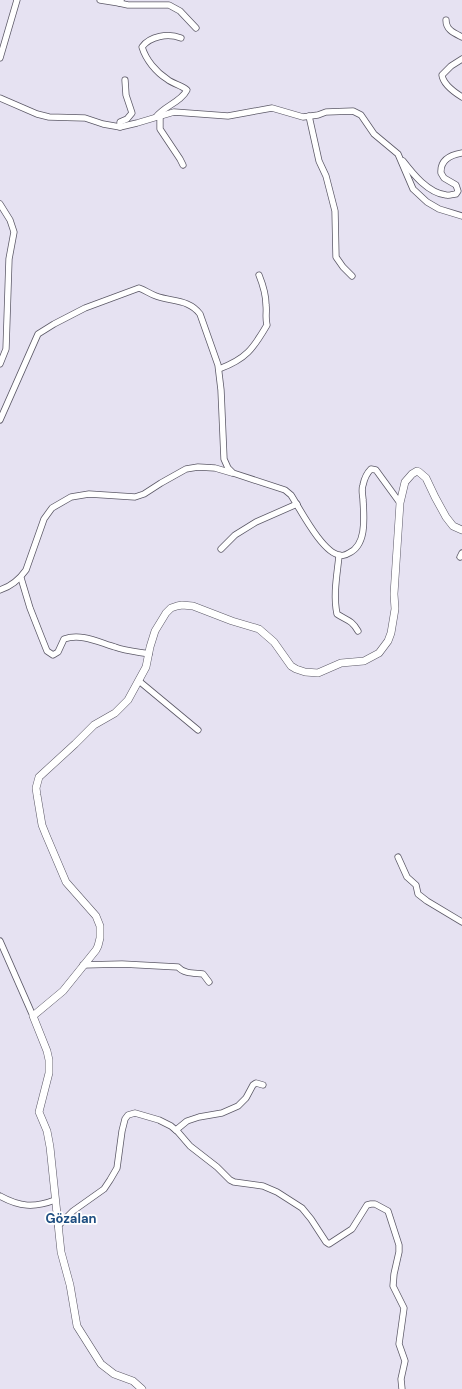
<svg xmlns="http://www.w3.org/2000/svg" width="462" height="1389" font-family="'DM Sans',sans-serif">
	<rect width="100%" height="100%" fill="#e6e2f2"/>
	<g fill="none" stroke-linecap="round" stroke-linejoin="round">
		<defs>
			<g id="minor">
				<path d="M100 0 119 3 121 0"/>
				<path d="M119 3 128 5H169L180 11 196 28"/>
				<path d="M446 20C446 30 454 33 462 37"/>
				<path d="M0 58 17 0"/>
				<path d="M462 59 451 66 442 75C443 84 454 92 462 97"/>
				<path d="M0 98 37 114 49 117 85 118 103 124 120 127 137 123 174 112 228 116 272 108 303 117 318 115 326 112 353 111 361 115 374 134 398 154 413 189 427 202 439 209 462 216"/>
				<path d="M160 116V129L180 159 183 165"/>
				<path d="M309 116 319 161 326 176 335 211 336 257 343 267 352 276"/>
				<path d="M156 117C164 106 181 102 187 90 181 85 173 84 167 79 156 72 146 60 142 47 150 36 168 33 181 38"/>
				<path d="M120 127V122L127 119 132 113 126 95 125 80"/>
				<path d="M403 161C413 174 428 193 446 195 449 196 453 194 456 194L458 191 456 185 444 178 441 173C440 160 450 155 462 153"/>
				<path d="M0 204 10 220 14 232 9 259 6 349 0 364"/>
				<path d="M219 369C246 359 253 349 267 325 265 317 267 312 266 305 266 294 263 285 259 275"/>
				<path d="M0 420 38 334 54 324 85 308 139 288C145 290 150 294 156 296 172 302 189 299 200 314L218 365 221 390 224 459 228 468 233 473 285 490 291 495C300 509 323 554 340 555 343 556 346 555 349 553 367 545 364 517 363 500 363 496 361 490 363 485 364 480 367 473 371 469L376 470 400 503"/>
				<path d="M221 549 235 535 256 522 297 504"/>
				<path d="M339 556C337 575 333 595 337 614 346 620 352 620 358 631"/>
				<path d="M460 557 462 553"/>
				<path d="M21 578 30 608 41 636 47 651 53 655 58 652 64 639C81 633 98 642 115 647 126 651 138 652 149 654"/>
				<path d="M0 590C12 586 19 580 26 570L44 519 52 508 71 497 89 494 135 497 144 494 161 483 186 469 198 467 215 468 232 473"/>
				<path d="M139 681 198 730"/>
				<path d="M398 857 407 877 416 885 418 894 427 901 462 922"/>
				<path d="M0 941 33 1016"/>
				<path d="M83 965 122 964 178 967C184 974 194 973 203 974L209 982"/>
				<path d="M176 1130 187 1121 199 1117 222 1113 238 1106 246 1098 253 1085 256 1083 263 1085"/>
				<path d="M0 1196C20 1207 34 1208 55 1200"/>
				<path d="M58 1226 73 1211 104 1189 110 1180 117 1168 122 1131 125 1119 128 1115 135 1113 159 1120 171 1126 178 1132 190 1146 217 1167 230 1180 234 1182 263 1186 277 1192 302 1208 311 1219 326 1242 329 1244 352 1229 367 1205 371 1204H375L388 1211 399 1245V1252L394 1274 393 1286 404 1308 399 1344 405 1361 401 1379 402 1389"/>
			</g>
			<path id="tertiary" d="M142 1389 133 1381 114 1374 101 1364 77 1326 70 1285 61 1252 50 1147 47 1131 39 1112 49 1073V1060L47 1051 33 1016 63 991 96 950 98 946 100 938V926L96 916 66 882 46 835 42 825 37 795 36 788 39 777 75 744 94 725 115 713 128 700 146 667 150 647 155 631 166 613 171 608 177 606 182 605 193 606 232 621 259 629 274 642 291 666 296 669 305 672 318 673 341 663 364 661 379 653 388 641 391 633 395 609 394 594 400 503 405 482 412 474 417 471 419 472 426 478 435 497 446 517 453 526 462 530"/>
		</defs>
		<use href="#minor" stroke="#5c5967" stroke-width="7"/>
		<use href="#tertiary" stroke="#5c5967" stroke-width="8"/>
		<use href="#minor" stroke="#fff" stroke-width="5.5"/>
		<use href="#tertiary" stroke="#fff" stroke-width="7"/>
	</g>
	<g text-anchor="middle" dominant-baseline="central" stroke-width="3.5" stroke-linejoin="round" paint-order="stroke">
		<g font-size="13" font-weight="bold" fill="#1e4e81" stroke="#fff">
			<text x="71" y="1218">Gözalan</text>
		</g>
	</g>
</svg>
